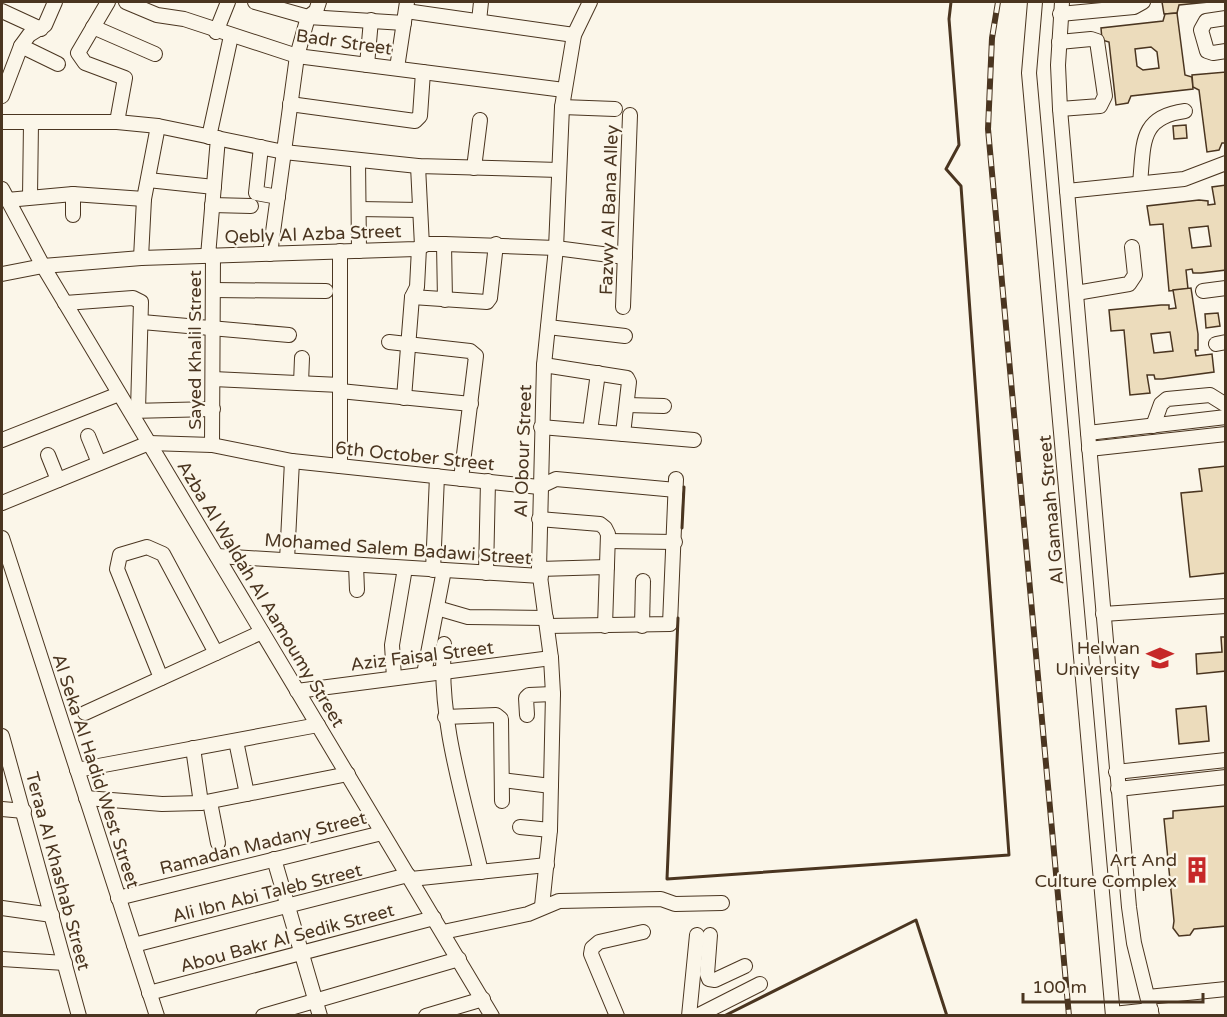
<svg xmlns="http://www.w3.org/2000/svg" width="1227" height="1017" font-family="'Varela Round',sans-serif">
	<rect width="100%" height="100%" fill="#fbf6e9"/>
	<g fill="#ecdcbc" stroke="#4a3520" stroke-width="1.5" fill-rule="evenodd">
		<path d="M1162 2H1209L1179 5 1177 13 1164 14Z"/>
		<path d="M1177 13 1185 75 1192 77 1193 89 1131 96 1128 103 1116 105 1109 42 1102 40 1101 28 1163 21 1165 14ZM1151 47 1157 52 1159 68 1143 70 1137 66 1135 49Z"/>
		<path d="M1226 72V143H1222L1219 150 1207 152 1199 90 1193 87 1192 75Z"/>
		<path d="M1186 125 1187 138 1174 139 1173 126Z"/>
		<path d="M1226 185V270L1201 273H1193L1192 269 1186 270 1188 289 1169 291 1163 224 1150 225 1147 206 1199 200 1208 201V205L1215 204 1212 187ZM1208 226 1211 246 1192 248 1189 228Z"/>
		<path d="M1191 288 1198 334V350H1195L1196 356 1212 354 1214 372 1162 379H1155L1154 375H1147L1150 393 1130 395 1124 330 1111 331 1109 310 1161 305H1169V309L1176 308 1173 290ZM1170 332 1173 351 1154 353 1151 334Z"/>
		<path d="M1218 313 1220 326 1206 328 1205 314Z"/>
		<path d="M1226 466V573L1190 577 1181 493 1202 491 1199 469Z"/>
		<path d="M1221 637H1226V671L1197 674 1196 654 1222 652Z"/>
		<path d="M1206 706 1209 741 1179 744 1176 709Z"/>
		<path d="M1226 806V926L1194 929 1190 935 1179 936 1173 928 1174 921 1164 819 1173 818V811Z"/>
	</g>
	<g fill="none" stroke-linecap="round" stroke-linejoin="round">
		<defs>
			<g id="minor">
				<path d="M108 2 78 53 85 63 125 78 117 122"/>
				<path d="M126 2 157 15 184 19 297 56 564 90"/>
				<path d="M255 2 308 17 404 23"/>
				<path d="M1035 2 1029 73 1113 1016"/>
				<path d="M1062 2 1058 65 1060 109 1129 907 1134 943 1152 1016"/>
				<path d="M2 11 41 29"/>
				<path d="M406 11 574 35"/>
				<path d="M1060 14 1134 7 1143 2"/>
				<path d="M1226 18 1206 21 1201 30 1207 51 1213 53 1226 51"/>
				<path d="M479 21 481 2"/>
				<path d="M93 27 155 54"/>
				<path d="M216 32 228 2"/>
				<path d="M1059 42 1091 39 1097 41 1105 96 1100 106 1060 109"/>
				<path d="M21 46 58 64"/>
				<path d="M367 65 371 20"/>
				<path d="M397 68 407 2"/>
				<path d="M2 96 21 46 29 35 45 25 55 2"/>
				<path d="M290 104 415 121 420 116 423 72"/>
				<path d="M562 107 615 109"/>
				<path d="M2 122H117L158 126 284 152 418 166 559 170"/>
				<path d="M209 137 231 36"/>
				<path d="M261 147 256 193 278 197"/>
				<path d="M358 160 359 251"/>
				<path d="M418 166 422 246"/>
				<path d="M474 168 480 120"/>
				<path d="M148 180 214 187"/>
				<path d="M1140 183C1144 144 1139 117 1185 111"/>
				<path d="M2 189 43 266 492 1016"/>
				<path d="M1067 191 1184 179 1226 163"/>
				<path d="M30 196 31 123"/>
				<path d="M7 200 73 194 144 199"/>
				<path d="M212 205 251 206"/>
				<path d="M359 209 420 210"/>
				<path d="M73 215V194"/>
				<path d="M444 244 445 300"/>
				<path d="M270 254 297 56 308 17 316 11 319 2"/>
				<path d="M208 256 218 138"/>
				<path d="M141 258 144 199 158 126"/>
				<path d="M2 274 43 266 141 258 416 249 427 244H444L556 248 625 257"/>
				<path d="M213 290 326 291"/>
				<path d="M1203 291 1226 288"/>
				<path d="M1076 293 1129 284 1135 275 1132 247"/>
				<path d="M412 297 487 302 490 298 496 244"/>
				<path d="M65 303 133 298 141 302 138 410"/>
				<path d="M623 307 630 115"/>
				<path d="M142 322 289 335"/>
				<path d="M548 327 625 336"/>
				<path d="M389 342 470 351 476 356 461 479"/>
				<path d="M1216 344 1226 342"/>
				<path d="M544 365 627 378 629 382 623 434"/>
				<path d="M213 379 340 385"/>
				<path d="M301 383 302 358"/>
				<path d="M340 391 471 404"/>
				<path d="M404 398 412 297 417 287 419 248"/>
				<path d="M627 405 664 406"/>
				<path d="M131 411 213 409"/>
				<path d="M1153 426 1161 404 1167 399 1210 395 1226 405"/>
				<path d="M541 427 694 440"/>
				<path d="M590 431 598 373"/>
				<path d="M1088 433 1226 417"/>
				<path d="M88 436 99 463"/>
				<path d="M2 440 119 394"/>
				<path d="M212 445 213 255"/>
				<path d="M1089 449 1226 434"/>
				<path d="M48 455 58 480"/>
				<path d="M340 466V251"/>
				<path d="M2 503 149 443 212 445 292 461 539 487 556 479 676 490"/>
				<path d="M539 519 600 524 605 528 608 534 605 626"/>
				<path d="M2 538 157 1016"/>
				<path d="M608 541 675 542"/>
				<path d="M217 556 541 576"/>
				<path d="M287 560 292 461"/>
				<path d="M356 565 357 590"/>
				<path d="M539 569 607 567"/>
				<path d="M433 570 437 476"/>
				<path d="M486 573 488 481"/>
				<path d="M437 608 468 617 546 618"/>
				<path d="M1103 614 1226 606"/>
				<path d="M547 626 670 624 676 479"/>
				<path d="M642 626 643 581"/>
				<path d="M444 644C438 721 464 798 481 872"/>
				<path d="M424 674 444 570"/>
				<path d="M161 678 117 569 120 555 147 547 163 554 216 653"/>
				<path d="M394 678 392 645 405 568"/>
				<path d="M297 691 551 658"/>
				<path d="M85 713 262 632"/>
				<path d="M527 715 526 698 529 695 553 694"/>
				<path d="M445 717 496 715 501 719 502 801"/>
				<path d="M2 736 79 1016"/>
				<path d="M236 741 247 794"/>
				<path d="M193 748 201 803"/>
				<path d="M77 770 318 725"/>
				<path d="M1116 772 1226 760"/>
				<path d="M502 780 551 786"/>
				<path d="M1118 789 1226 777"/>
				<path d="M86 798 162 804 201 803 348 774"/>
				<path d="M210 802 218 843"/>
				<path d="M2 809 24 811"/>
				<path d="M520 827 550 830"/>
				<path d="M274 859 320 1016"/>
				<path d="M411 879 547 865"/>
				<path d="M118 898 382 833"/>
				<path d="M542 906 550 830 553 694 551 658 539 569 544 365 556 248 562 107 574 35 590 2"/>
				<path d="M2 908 52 915"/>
				<path d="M443 932 528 914 559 901 661 899 675 904 722 903"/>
				<path d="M710 935 707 974 709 979 715 980 745 966"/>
				<path d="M134 945 408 875"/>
				<path d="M2 959 65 963"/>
				<path d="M149 993 434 918"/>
				<path d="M1148 997 1226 989"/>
				<path d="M1113 1014 1151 1010"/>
				<path d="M263 1016 459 959"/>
				<path d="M426 1016 483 999"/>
				<path d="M617 1016 591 954 592 948 599 942 643 932"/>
				<path d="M689 1016 697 935"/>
				<path d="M697 1016 760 984"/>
			</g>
		</defs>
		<use href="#minor" stroke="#4a3520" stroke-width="16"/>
		<use href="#minor" stroke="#fbf6e9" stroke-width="14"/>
		<defs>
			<path id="rail" d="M998 2 992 38 988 129 1069 1016"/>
		</defs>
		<use href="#rail" stroke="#4a3520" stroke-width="6"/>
		<use href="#rail" stroke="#fbf6e9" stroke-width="4" stroke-dasharray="11" stroke-linecap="butt"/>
		<g stroke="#4a3520" stroke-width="3">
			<path d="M682 528 684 487"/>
			<path d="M678 618 667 879 1009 855 961 186 946 169 959 145 949 19 951 2"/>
			<path d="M724 1016 916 920 947 1016"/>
		</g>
	</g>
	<defs>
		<symbol id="university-bare" viewBox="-9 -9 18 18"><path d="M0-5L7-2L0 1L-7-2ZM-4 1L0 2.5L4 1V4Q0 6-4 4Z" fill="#c62828" stroke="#fbf6e9" stroke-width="2.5" paint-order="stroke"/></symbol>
		<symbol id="building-bare" viewBox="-9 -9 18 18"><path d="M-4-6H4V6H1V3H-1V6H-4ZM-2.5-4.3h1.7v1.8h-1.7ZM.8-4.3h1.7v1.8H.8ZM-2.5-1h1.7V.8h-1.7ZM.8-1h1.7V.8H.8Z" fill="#c62828" stroke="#fbf6e9" stroke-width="2.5" paint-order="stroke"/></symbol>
	</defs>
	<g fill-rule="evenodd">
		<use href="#university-bare" x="1141" y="639" width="38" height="38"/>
		<use href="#building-bare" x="1178" y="851" width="38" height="38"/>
	</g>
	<g text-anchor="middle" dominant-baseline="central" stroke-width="4.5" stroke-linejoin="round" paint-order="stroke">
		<g font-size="18" fill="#4a3520" stroke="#fbf6e9">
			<text transform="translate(344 42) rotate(8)">Badr Street</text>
			<text transform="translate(609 210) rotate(-88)">Fazwy Al Bana Alley</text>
			<text transform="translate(313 234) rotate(-2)">Qebly Al Azba Street</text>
			<text transform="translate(195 350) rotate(-90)">Sayed Khalil Street</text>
			<text transform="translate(523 451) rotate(-88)">Al Obour Street</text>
			<text transform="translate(415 456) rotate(6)">6th October Street</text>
			<text transform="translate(1051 510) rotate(-95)">Al Gamaah Street</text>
			<text transform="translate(398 549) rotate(4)">Mohamed Salem Badawi Street</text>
			<text transform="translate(261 594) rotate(59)">Azba Al Waldah Al Aamoumy Street</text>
			<text transform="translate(422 656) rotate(-7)">Aziz Faisal Street</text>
			<text transform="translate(96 771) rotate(72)">Al Seka Al Hadid West Street</text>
			<text transform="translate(263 843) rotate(-14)">Ramadan Madany Street</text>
			<text transform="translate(58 871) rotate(75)">Teraa Al Khashab Street</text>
			<text transform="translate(267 893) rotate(-14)">Ali Ibn Abi Taleb Street</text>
			<text transform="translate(287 938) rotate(-15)">Abou Bakr Al Sedik Street</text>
		</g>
		<g font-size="18" fill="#4a3520" stroke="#fbf6e9" text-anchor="end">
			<text x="1140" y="648">Helwan<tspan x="1140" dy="21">University</tspan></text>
			<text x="1177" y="860">Art And<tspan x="1177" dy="21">Culture Complex</tspan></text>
		</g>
	</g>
	<rect width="1227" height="1017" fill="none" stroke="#4a3520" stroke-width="6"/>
	<path d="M1023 993v9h180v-9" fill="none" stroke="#4a3520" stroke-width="3"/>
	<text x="1032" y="993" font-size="18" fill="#4a3520" stroke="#fbf6e9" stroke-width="4.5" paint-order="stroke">100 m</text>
</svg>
